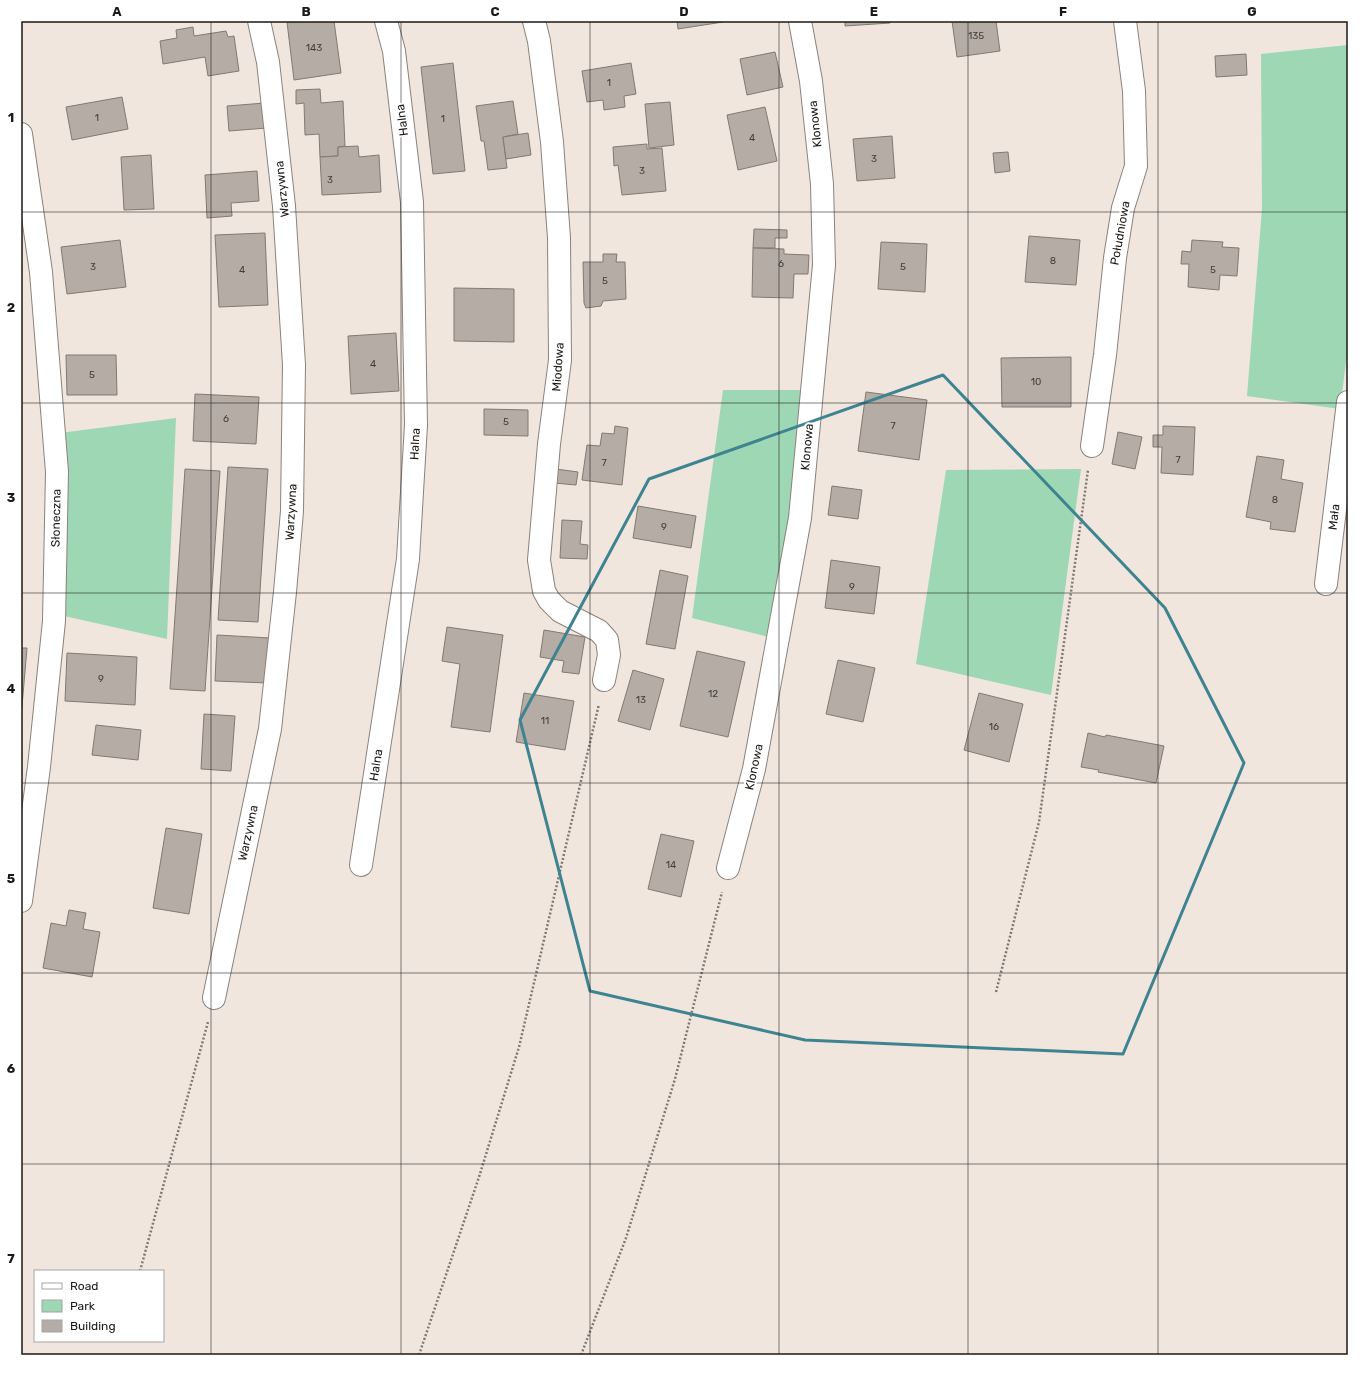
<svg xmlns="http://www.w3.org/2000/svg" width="1369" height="1376" font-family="Rubik,sans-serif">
	<rect width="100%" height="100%" fill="#f0e6de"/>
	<g fill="#9ed7b4">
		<path d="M1348 45V347L1340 409 1247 396 1262 209 1261 54Z"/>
		<path d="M723 390H807L773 638 692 618Z"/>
		<path d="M176 418 167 639 64 616 60 433Z"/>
		<path d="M1081 469 1051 695 916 664 946 470Z"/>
	</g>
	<g fill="#b5aca5" stroke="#827972">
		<path d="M334 21 341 73 294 80 287 22Z"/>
		<path d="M677 21H723V22L678 29Z"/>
		<path d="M845 21H890V23L845 26Z"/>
		<path d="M952 21H996L1000 51 957 57Z"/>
		<path d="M193 27 194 36 226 31 228 37 234 36 239 71 208 76 205 57 163 64 160 41 177 38 176 30Z"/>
		<path d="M775 52 783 87 747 95 740 59Z"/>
		<path d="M1246 54 1247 75 1216 77 1215 56Z"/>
		<path d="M453 63 465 171 433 174 421 67Z"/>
		<path d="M631 63 636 94 624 96 625 107 604 110 603 100 587 102 582 71Z"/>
		<path d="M320 89 321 103 343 101 345 146 338 147V156L320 157 319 134 305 135 304 103 296 104V90Z"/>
		<path d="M122 97 128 129 72 140 66 107Z"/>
		<path d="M513 101 518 134 503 137 507 168 488 170 484 141H481L476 106Z"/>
		<path d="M670 102 674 145 649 148 645 104Z"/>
		<path d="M265 103 267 128 229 131 227 106Z"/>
		<path d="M765 107 777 161 738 170 727 115Z"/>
		<path d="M528 133 531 155 506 159 503 137Z"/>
		<path d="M892 136 895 178 857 181 853 139Z"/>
		<path d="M647 144V149L662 148 666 191 622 195 618 165 614 166 613 147Z"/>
		<path d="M358 146 359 157 379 155 381 192 322 195 320 157 338 156V147Z"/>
		<path d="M1008 152 1010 171 995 173 993 153Z"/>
		<path d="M151 155 154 209 124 210 121 157Z"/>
		<path d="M257 171 259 201 231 203 232 216 207 218 205 175Z"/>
		<path d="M754 229 787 230V238H775V248H753Z"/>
		<path d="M265 233 268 305 219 307 215 235Z"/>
		<path d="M1029 236 1080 240 1076 285 1025 282Z"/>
		<path d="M120 240 126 287 67 294 61 247Z"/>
		<path d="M1192 240 1223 242 1222 247 1239 248 1237 276 1220 275 1219 290 1188 287 1189 264H1181L1182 251 1191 252Z"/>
		<path d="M881 242 927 244 925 292 878 289Z"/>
		<path d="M753 248 784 249V254L809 255 808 274H794L793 298 752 297Z"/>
		<path d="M603 254H617L616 262H625L626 299 603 301 601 306 586 308 584 303 583 262H603Z"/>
		<path d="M454 288 514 289V342L454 341Z"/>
		<path d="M396 333 399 391 351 394 348 336Z"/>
		<path d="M66 355H116L117 395H67Z"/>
		<path d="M1071 357V407H1002L1001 358Z"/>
		<path d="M866 392 927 400 919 460 858 451Z"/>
		<path d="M195 394 259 397 256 444 193 441Z"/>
		<path d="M484 409 528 410V436L484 435Z"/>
		<path d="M615 426 628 428 622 485 582 480 587 445 600 446 602 433 614 434Z"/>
		<path d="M1163 426 1195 427 1193 475 1161 473 1162 447H1153V435H1163Z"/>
		<path d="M1118 432 1142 437 1135 469 1112 464Z"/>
		<path d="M1257 456 1284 460 1281 479 1303 483 1295 532 1270 529 1271 522 1246 517Z"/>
		<path d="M228 467 268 469 258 622 218 620Z"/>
		<path d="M185 469 220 471 205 691 170 689Z"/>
		<path d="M556 469 578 472 576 485 554 483Z"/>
		<path d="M832 486 862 490 858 519 828 515Z"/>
		<path d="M638 506 696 516 691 548 633 538Z"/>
		<path d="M562 520 582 521 580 544 588 545 587 559 560 558Z"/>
		<path d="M831 560 880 567 874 614 825 608Z"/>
		<path d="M660 570 688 576 675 649 646 644Z"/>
		<path d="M447 627 503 635 490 732 451 727 460 664 442 661Z"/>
		<path d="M544 630 585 637 579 674 562 672 564 661 540 657Z"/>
		<path d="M217 635 270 638 268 683 215 681Z"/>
		<path d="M21 648H27L21 718Z"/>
		<path d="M697 651 745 662 728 737 680 726Z"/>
		<path d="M67 653 137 657 135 705 65 701Z"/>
		<path d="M838 660 875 668 863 722 826 714Z"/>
		<path d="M633 670 664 679 650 730 618 721Z"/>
		<path d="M524 693 574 701 565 750 516 742Z"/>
		<path d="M979 693 1023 704 1009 762 964 750Z"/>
		<path d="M204 714 235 716 231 771 201 769Z"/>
		<path d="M96 725 141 730 138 760 92 755Z"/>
		<path d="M1088 733 1105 737 1106 735 1164 746 1156 783 1098 772 1099 770 1081 767Z"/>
		<path d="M166 828 202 834 189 914 153 908Z"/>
		<path d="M661 834 694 841 681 897 648 889Z"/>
		<path d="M69 910 86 913 83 929 100 932 92 977 43 968 51 923 66 926Z"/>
	</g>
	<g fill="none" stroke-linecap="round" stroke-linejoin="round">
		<defs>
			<g id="minor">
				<path d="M534 21 539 41 552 142 559 238 560 360 549 444 539 560 544 591 549 600 560 611 599 631 607 640 609 655 604 680"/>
				<path d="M21 134 41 272 57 472 54 621 39 767 21 901"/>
				<path d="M1092 446 1105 355 1115 258 1123 208 1136 166 1134 91 1125 21"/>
				<path d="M1326 584 1348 402"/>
				<path d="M361 865 408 559 416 425 412 202 394 51 386 21"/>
				<path d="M728 868 754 769 800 518 824 265 822 184 811 81 800 21"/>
				<path d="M214 998 270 729 285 592 292 511 294 365 284 206 268 62 259 21"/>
			</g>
		</defs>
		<use href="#minor" stroke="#8b827b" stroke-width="24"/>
		<g stroke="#7f7973" stroke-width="2.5" stroke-dasharray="2 2" stroke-linecap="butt">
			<path d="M996 992 1039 822 1088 470"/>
			<path d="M140 1271 208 1022"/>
			<path d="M419 1355 479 1177 519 1047 599 704"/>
			<path d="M581 1355 626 1238 675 1079 722 892"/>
		</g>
		<use href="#minor" stroke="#fff" stroke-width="22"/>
	</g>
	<path fill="none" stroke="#3e8490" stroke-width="3" stroke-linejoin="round" d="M943 375 1165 608 1244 763 1123 1054 805 1040 590 991 520 720 649 479Z"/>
	<path fill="none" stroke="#1b1815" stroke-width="1" stroke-opacity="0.55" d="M211 21V1355M401 21V1355M590 21V1355M779 21V1355M968 21V1355M1158 21V1355M21 212H1348M21 403H1348M21 593H1348M21 783H1348M21 973H1348M21 1164H1348"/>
	<g text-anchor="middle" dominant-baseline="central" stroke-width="4" stroke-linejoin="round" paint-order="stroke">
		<g font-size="10" fill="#423d39">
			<text x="976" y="36">135</text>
			<text x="314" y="48">143</text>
			<text x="609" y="83">1</text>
			<text x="97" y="118">1</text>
			<text x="443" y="119">1</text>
			<text x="752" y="138">4</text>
			<text x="874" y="159">3</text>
			<text x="642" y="171">3</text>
			<text x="330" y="180">3</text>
			<text x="1053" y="261">8</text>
			<text x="781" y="264">6</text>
			<text x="93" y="267">3</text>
			<text x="903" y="267">5</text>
			<text x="242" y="270">4</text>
			<text x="1213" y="270">5</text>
			<text x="605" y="281">5</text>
			<text x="373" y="364">4</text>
			<text x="92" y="375">5</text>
			<text x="1036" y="382">10</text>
			<text x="226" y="419">6</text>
			<text x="506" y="422">5</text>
			<text x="893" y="426">7</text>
			<text x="1178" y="460">7</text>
			<text x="604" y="463">7</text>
			<text x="1275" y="500">8</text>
			<text x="664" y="527">9</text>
			<text x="852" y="587">9</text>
			<text x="101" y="679">9</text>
			<text x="713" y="694">12</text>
			<text x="641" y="700">13</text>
			<text x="545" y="721">11</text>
			<text x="994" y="727">16</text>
			<text x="671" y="865">14</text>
		</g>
		<g font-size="12" fill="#1b1815" stroke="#fff">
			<text transform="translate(402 120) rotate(-97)">Halna</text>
			<text transform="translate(815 124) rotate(-96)">Klonowa</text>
			<text transform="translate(282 189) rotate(-96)">Warzywna</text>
			<text transform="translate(1120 233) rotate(-80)">Południowa</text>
			<text transform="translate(558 367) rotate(-86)">Miodowa</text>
			<text transform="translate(415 444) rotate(-87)">Halna</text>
			<text transform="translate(807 447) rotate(-85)">Klonowa</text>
			<text transform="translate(291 512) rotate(-87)">Warzywna</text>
			<text transform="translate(1334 517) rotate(-83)">Mała</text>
			<text transform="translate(56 518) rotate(-89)">Słoneczna</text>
			<text transform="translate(376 765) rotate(-81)">Halna</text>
			<text transform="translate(754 767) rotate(-78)">Klonowa</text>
			<text transform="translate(248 833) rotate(-78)">Warzywna</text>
		</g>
	</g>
	<rect width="1369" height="1376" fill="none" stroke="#ffffff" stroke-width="44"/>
	<rect x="34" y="1270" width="130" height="72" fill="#ffffff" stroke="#a4a3a1"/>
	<rect x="42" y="1283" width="20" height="6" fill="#ffffff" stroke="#a4a3a1"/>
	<text x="70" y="1290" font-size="12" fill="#1b1815">Road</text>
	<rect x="42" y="1300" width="20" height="12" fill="#9ed7b4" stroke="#a4a3a1"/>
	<text x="70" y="1310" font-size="12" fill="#1b1815">Park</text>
	<rect x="42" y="1320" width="20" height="12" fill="#b5aca5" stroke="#a4a3a1"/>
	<text x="70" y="1330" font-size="12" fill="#1b1815">Building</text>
	<rect x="22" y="22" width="1325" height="1332" fill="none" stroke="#1b1815" stroke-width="1.5"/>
	<g font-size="13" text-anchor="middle" font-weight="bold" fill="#1b1815">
		<text x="117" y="16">A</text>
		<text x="306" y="16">B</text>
		<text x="495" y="16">C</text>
		<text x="684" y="16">D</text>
		<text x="874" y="16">E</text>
		<text x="1063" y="16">F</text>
		<text x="1252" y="16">G</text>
		<text x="11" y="122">1</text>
		<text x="11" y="312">2</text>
		<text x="11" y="502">3</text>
		<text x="11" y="693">4</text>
		<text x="11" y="883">5</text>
		<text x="11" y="1073">6</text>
		<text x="11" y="1263">7</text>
	</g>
</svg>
